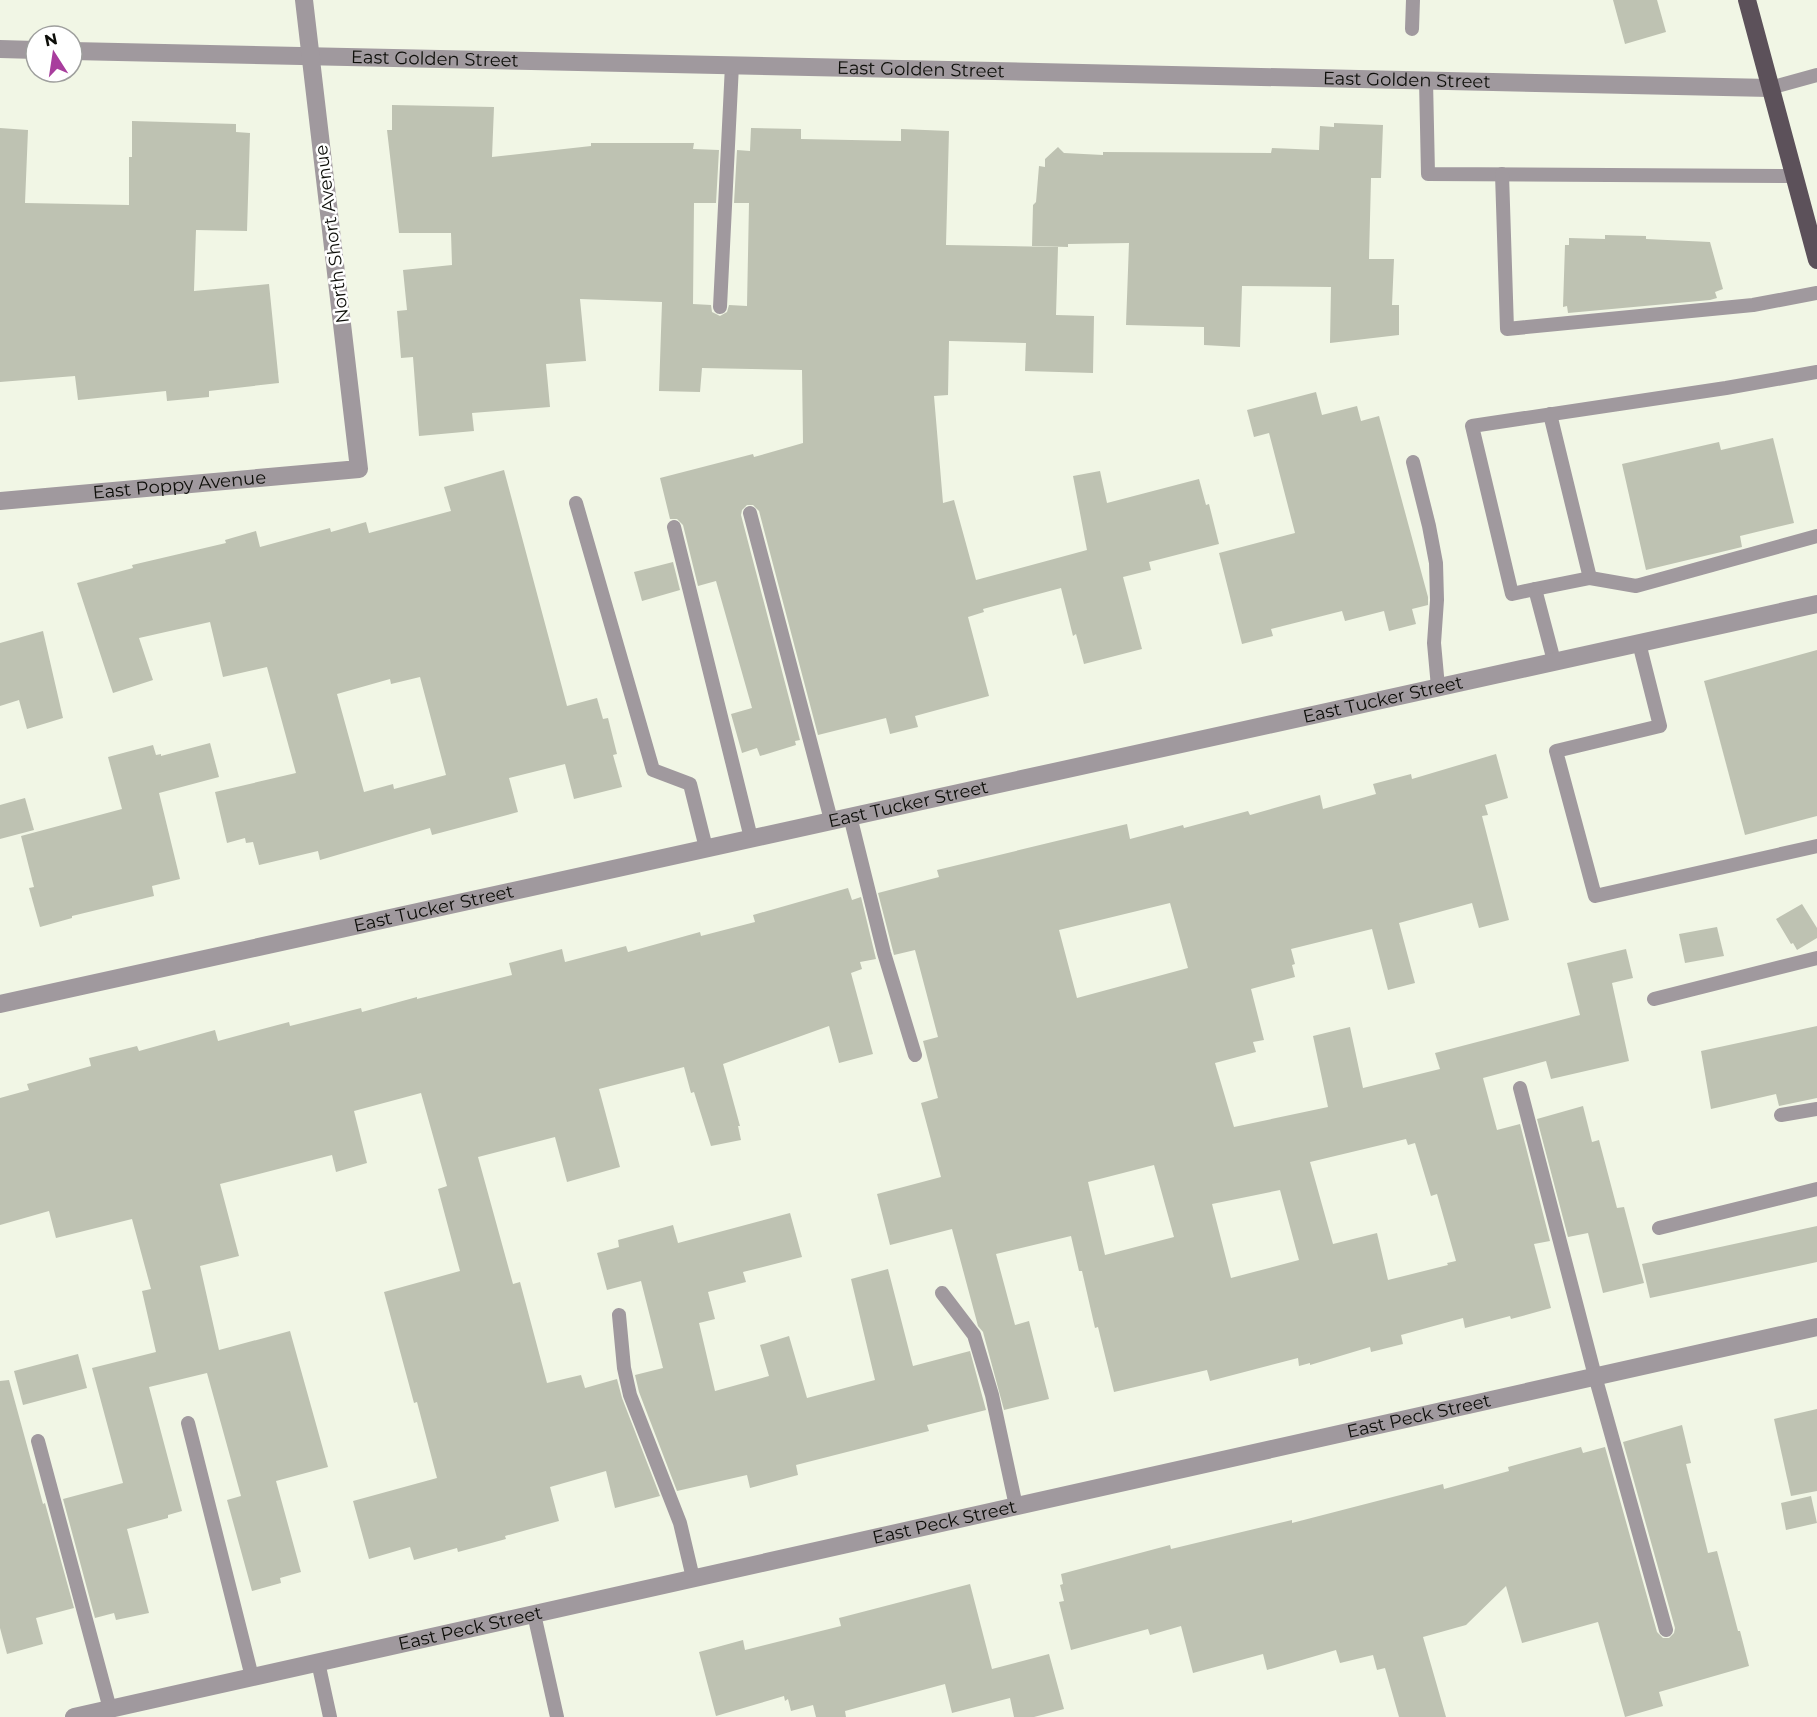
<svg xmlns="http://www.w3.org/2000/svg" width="1817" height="1717" font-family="Montserrat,sans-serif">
	<rect width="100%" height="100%" fill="#f1f6e5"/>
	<g fill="#bec2b2" fill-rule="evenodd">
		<path d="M1613 0H1657L1666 32 1625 44Z"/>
		<path d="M392 105 494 107 492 157 591 146V143H694L693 149 719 150 716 203H694L693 304 711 305 712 312 720 316 727 312 729 305 747 306 749 203H734L737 150 750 151 751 128 801 129V139L901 141V129L949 131 946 245 1058 247 1056 315 1094 316 1093 373 1025 371 1026 343 949 341 948 395 934 396 943 503 954 500 976 580 1087 550 1073 476 1100 471 1107 503 1199 479 1206 505 1209 504 1219 544 1149 562 1151 570 1123 577 1142 649 1084 664 1076 634 1073 636 1061 588 983 609 984 612 968 617 989 696 915 716 918 727 890 734 886 718 818 735 759 511 753 505H747L742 510 741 515 800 740 795 741 796 745 760 756 757 748 742 753 731 714 752 708 716 581 698 586 683 525 677 519H670L660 478 753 454 754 457 803 443 802 370 702 368 700 392 659 391 662 302 580 299 586 361 546 364 550 407 472 413 474 431 419 436 413 357 401 358 397 311 407 310 403 270 452 265 451 233H399L387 130H392Z"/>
		<path d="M132 121 236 124V132L250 133 247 231 196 230 194 291 269 284 279 383 209 391V397L167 401 166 391 78 400 75 376 0 382V128L28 130 25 203 129 205V157H132Z"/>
		<path d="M1334 123 1383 125 1381 178H1371L1369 259H1394L1392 305H1399V335L1330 343 1331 287 1242 286 1240 347 1204 345V327L1126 325 1129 243 1068 244V247L1032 246 1033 205 1036 202 1039 166 1045 167V159L1058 147 1064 153 1103 155V152L1271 153 1272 148 1319 150 1320 126 1334 127Z"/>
		<path d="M1605 235 1646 236V239L1710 242 1723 289 1715 292 1717 298 1710 300 1568 313 1567 306 1563 307 1565 245H1569V238L1605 239Z"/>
		<path d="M1316 392 1322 415 1357 406 1361 421 1379 416 1428 597V605L1412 609 1416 624 1389 631 1384 611 1345 621 1342 611 1271 629 1273 636 1242 644 1219 553 1295 533 1269 433 1254 437 1247 410Z"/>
		<path d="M1773 438 1794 523 1740 536 1742 547 1646 570 1622 464 1719 442 1721 450Z"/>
		<path d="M504 470 567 706 597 698 603 719 608 718 617 754 613 755 622 787 574 799 565 764 509 778 518 812 432 835 430 828 320 860 318 851 259 865 253 842 246 843 245 838 227 843 215 792 296 773 267 667 223 677 210 622 139 638 153 680 113 693 77 583 133 568 132 565 226 543 225 540 256 531 260 547 330 528 331 532 366 522 369 533 451 511 444 487ZM420 677 446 775 394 789 393 784 364 792 337 694 390 679 391 684Z"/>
		<path d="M673 562 680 590 642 601 634 572Z"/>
		<path d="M43 631 63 718 27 729 19 700 0 706V643Z"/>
		<path d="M1817 650V816L1745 835 1704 681Z"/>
		<path d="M210 743 219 777 159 793 180 879 152 886 154 896 72 916V918L40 927 29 888 34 887 21 836 122 809 108 757 153 745 156 755 161 754V756Z"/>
		<path d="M1496 754 1508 798 1485 805 1488 815 1482 816 1509 920 1479 928 1472 903 1399 923 1415 983 1388 990 1372 929 1291 949 1295 964 1292 965 1295 977 1251 989 1264 1040 1253 1042 1256 1052 1215 1063 1234 1127 1328 1107 1313 1036 1350 1027 1363 1088 1440 1069 1435 1053 1580 1015 1567 963 1626 949 1633 978 1612 983 1629 1061 1551 1079 1546 1061 1483 1078 1497 1130 1520 1124 1550 1241 1534 1244 1551 1308 1511 1319 1510 1316 1465 1328 1463 1318 1401 1335 1403 1344 1371 1352 1370 1347 1310 1365V1363L1299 1366 1298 1358 1210 1381 1207 1370 1114 1392 1098 1327 1095 1328 1082 1271H1079L1071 1236 996 1254 1015 1325 1029 1321 1049 1399 1004 1410 983 1332 978 1326 952 1229 890 1245 877 1194 941 1177 921 1103 938 1098 923 1041 938 1037 915 950 894 955 878 893 939 877 937 870 1127 824 1130 839 1183 825 1184 828 1248 811 1250 815 1320 795 1323 809 1376 794 1373 784 1411 774 1412 779ZM1170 903 1188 968 1077 998 1059 930ZM1406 1139 1408 1145 1415 1143 1431 1196 1437 1194 1456 1261 1447 1263 1448 1265 1388 1280 1377 1233 1333 1244 1310 1162ZM1154 1165 1174 1237 1105 1255 1088 1182ZM1280 1190 1299 1260 1231 1278 1212 1204Z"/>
		<path d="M25 798 34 830 0 839V805Z"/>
		<path d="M848 888 852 900 861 897 876 959 860 962 862 969 851 973 873 1054 839 1063 829 1026 723 1064 740 1126H738L741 1140 711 1146 694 1092 691 1093 684 1067 599 1089 620 1167 567 1182 555 1137 478 1157 513 1284 520 1282 547 1383 581 1375 585 1388 617 1379 622 1398 660 1496 615 1508 606 1471 550 1487 559 1521 505 1536 506 1539 458 1552 457 1548 414 1560 410 1547 369 1559 353 1501 437 1478 417 1402 414 1403 384 1292 460 1271 438 1189 447 1186 421 1093 354 1111 367 1163 336 1172 332 1155 220 1184 239 1256 200 1266 219 1350 290 1331 328 1467 276 1481 301 1572 280 1578 281 1583 252 1591 227 1500 241 1496 207 1373 149 1387 182 1511 168 1515V1518L127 1529 149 1613 116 1620 114 1613 95 1618 63 1499 123 1483 92 1368 156 1352 142 1291 151 1289 132 1219 56 1238 49 1211 0 1225V1098L29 1090 27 1084 91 1066 89 1058 137 1046 139 1051 215 1030 218 1041 289 1022 290 1026 361 1008 362 1012 417 997V999L512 975 509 963 562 949 565 962 626 946 628 952 700 932 701 936 755 922 753 915Z"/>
		<path d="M1802 904 1817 928V938L1797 950 1793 943 1791 944 1776 919Z"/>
		<path d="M1717 927 1724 956 1685 963 1679 934Z"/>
		<path d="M1817 1026V1098L1779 1106 1776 1094 1711 1109 1701 1051Z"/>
		<path d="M1583 1106 1592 1142 1599 1140 1617 1208 1624 1207 1644 1283 1603 1293 1588 1233 1568 1237 1537 1119Z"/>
		<path d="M790 1213 802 1257 743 1272 746 1282 708 1292 715 1319 699 1323 715 1391 769 1376 760 1345 789 1336 807 1398 875 1380 851 1279 888 1269 913 1366 970 1351 986 1410 927 1425 929 1431 796 1465 798 1475 750 1488 747 1475 677 1491 639 1392 635 1375 663 1368 641 1281 607 1290 597 1253 619 1247 618 1240 673 1225 678 1243Z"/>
		<path d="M1817 1226V1262L1650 1298 1642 1264Z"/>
		<path d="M78 1354 87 1388 23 1405 14 1371Z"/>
		<path d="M9 1380 43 1504 45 1503 74 1608 36 1618 43 1644 7 1654 0 1628V1381Z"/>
		<path d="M1817 1409V1491L1791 1496 1774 1419Z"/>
		<path d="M1682 1425 1691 1463 1686 1464 1708 1553 1717 1551 1738 1631H1740L1749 1666 1659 1692 1663 1706 1625 1717 1598 1622 1522 1643 1506 1586 1466 1625 1423 1637 1446 1717H1399L1385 1668 1377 1670 1373 1655 1340 1663 1336 1650 1267 1670 1263 1654 1193 1673 1181 1626 1150 1635 1148 1629 1071 1650 1059 1602 1064 1601 1060 1585 1063 1584 1061 1574 1170 1545 1171 1549 1292 1520V1523L1443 1484 1444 1489 1509 1471 1508 1467 1581 1447 1583 1453 1605 1447 1657 1632 1663 1638H1669L1674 1633 1675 1628 1623 1442Z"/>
		<path d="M1811 1496 1817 1523 1786 1530 1781 1503Z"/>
		<path d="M970 1584 992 1669 1049 1654 1064 1709 1034 1717H1014L1010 1698 952 1713 945 1684 845 1711 846 1717H816L813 1705 791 1711 788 1699 785 1701 784 1696 716 1716 699 1652 743 1640 745 1650 841 1626 839 1618Z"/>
	</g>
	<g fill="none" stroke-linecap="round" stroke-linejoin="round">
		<g stroke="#a0999e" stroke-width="14">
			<path d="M1412 29 1413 0"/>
			<path d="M1426 80 1428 174 1794 176"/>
			<path d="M1770 88 1817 75"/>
			<path d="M1502 174 1507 329 1753 305 1817 293"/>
			<path d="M720 307 732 65"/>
			<path d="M1413 462 1429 526 1436 563 1437 600 1434 643 1438 687"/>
			<path d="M576 503 653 770 690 784 706 848"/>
			<path d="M750 513 831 820"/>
			<path d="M674 527 751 838"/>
			<path d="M1590 578 1636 586 1817 536"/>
			<path d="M1535 589 1590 578 1550 414"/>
			<path d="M1639 643 1660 726 1556 751 1595 896 1817 846"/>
			<path d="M1554 661 1535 589 1512 594 1472 426 1726 388 1817 372"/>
			<path d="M850 816 884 953 915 1055"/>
			<path d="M1654 999 1817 958"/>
			<path d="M1520 1088 1595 1376 1666 1630"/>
			<path d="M1781 1115 1817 1109"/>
			<path d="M1659 1228 1817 1189"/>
			<path d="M942 1293 974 1335 992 1395 1016 1506"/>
			<path d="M619 1315 624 1368 630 1395 680 1523 693 1578"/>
			<path d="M188 1423 252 1677"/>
			<path d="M38 1441 110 1709"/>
			<path d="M534 1614 557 1717"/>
			<path d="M318 1662 330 1717"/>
		</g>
		<g stroke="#a0999e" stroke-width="18">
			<path d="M0 49 36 50"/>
			<path id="s1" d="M72 51 1770 88"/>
			<path id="s2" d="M0 501 359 469 304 0"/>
			<path id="s3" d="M0 1004 1817 604"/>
			<path id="s4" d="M74 1717 1817 1327"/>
		</g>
		<path stroke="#5c515a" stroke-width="18" d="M1747 0 1817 260"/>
	</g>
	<g text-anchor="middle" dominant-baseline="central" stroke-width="5" stroke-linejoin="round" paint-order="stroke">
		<g font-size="18" fill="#0d0e09" stroke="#fff">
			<text stroke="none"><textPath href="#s1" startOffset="363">East Golden Street</textPath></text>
			<text stroke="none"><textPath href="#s1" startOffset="849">East Golden Street</textPath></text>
			<text stroke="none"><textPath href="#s1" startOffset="1335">East Golden Street</textPath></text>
			<text transform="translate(332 234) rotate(-97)">North Short Avenue</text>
			<text stroke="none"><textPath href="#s2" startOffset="180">East Poppy Avenue</textPath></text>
			<text stroke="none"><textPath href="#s3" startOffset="1416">East Tucker Street</textPath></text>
			<text stroke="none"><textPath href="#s3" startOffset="930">East Tucker Street</textPath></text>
			<text stroke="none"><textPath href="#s3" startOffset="444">East Tucker Street</textPath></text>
			<text stroke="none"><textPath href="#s4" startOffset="1378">East Peck Street</textPath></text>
			<text stroke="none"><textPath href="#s4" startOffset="892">East Peck Street</textPath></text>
			<text stroke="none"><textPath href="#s4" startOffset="406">East Peck Street</textPath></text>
		</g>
	</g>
	<g transform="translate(54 54) rotate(348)"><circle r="28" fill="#ffffff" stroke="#9e9f9d" stroke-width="1.5"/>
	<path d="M0-4.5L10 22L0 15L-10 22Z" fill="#a83d9d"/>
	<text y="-9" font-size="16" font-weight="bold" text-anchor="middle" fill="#0d0e09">N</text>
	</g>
</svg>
